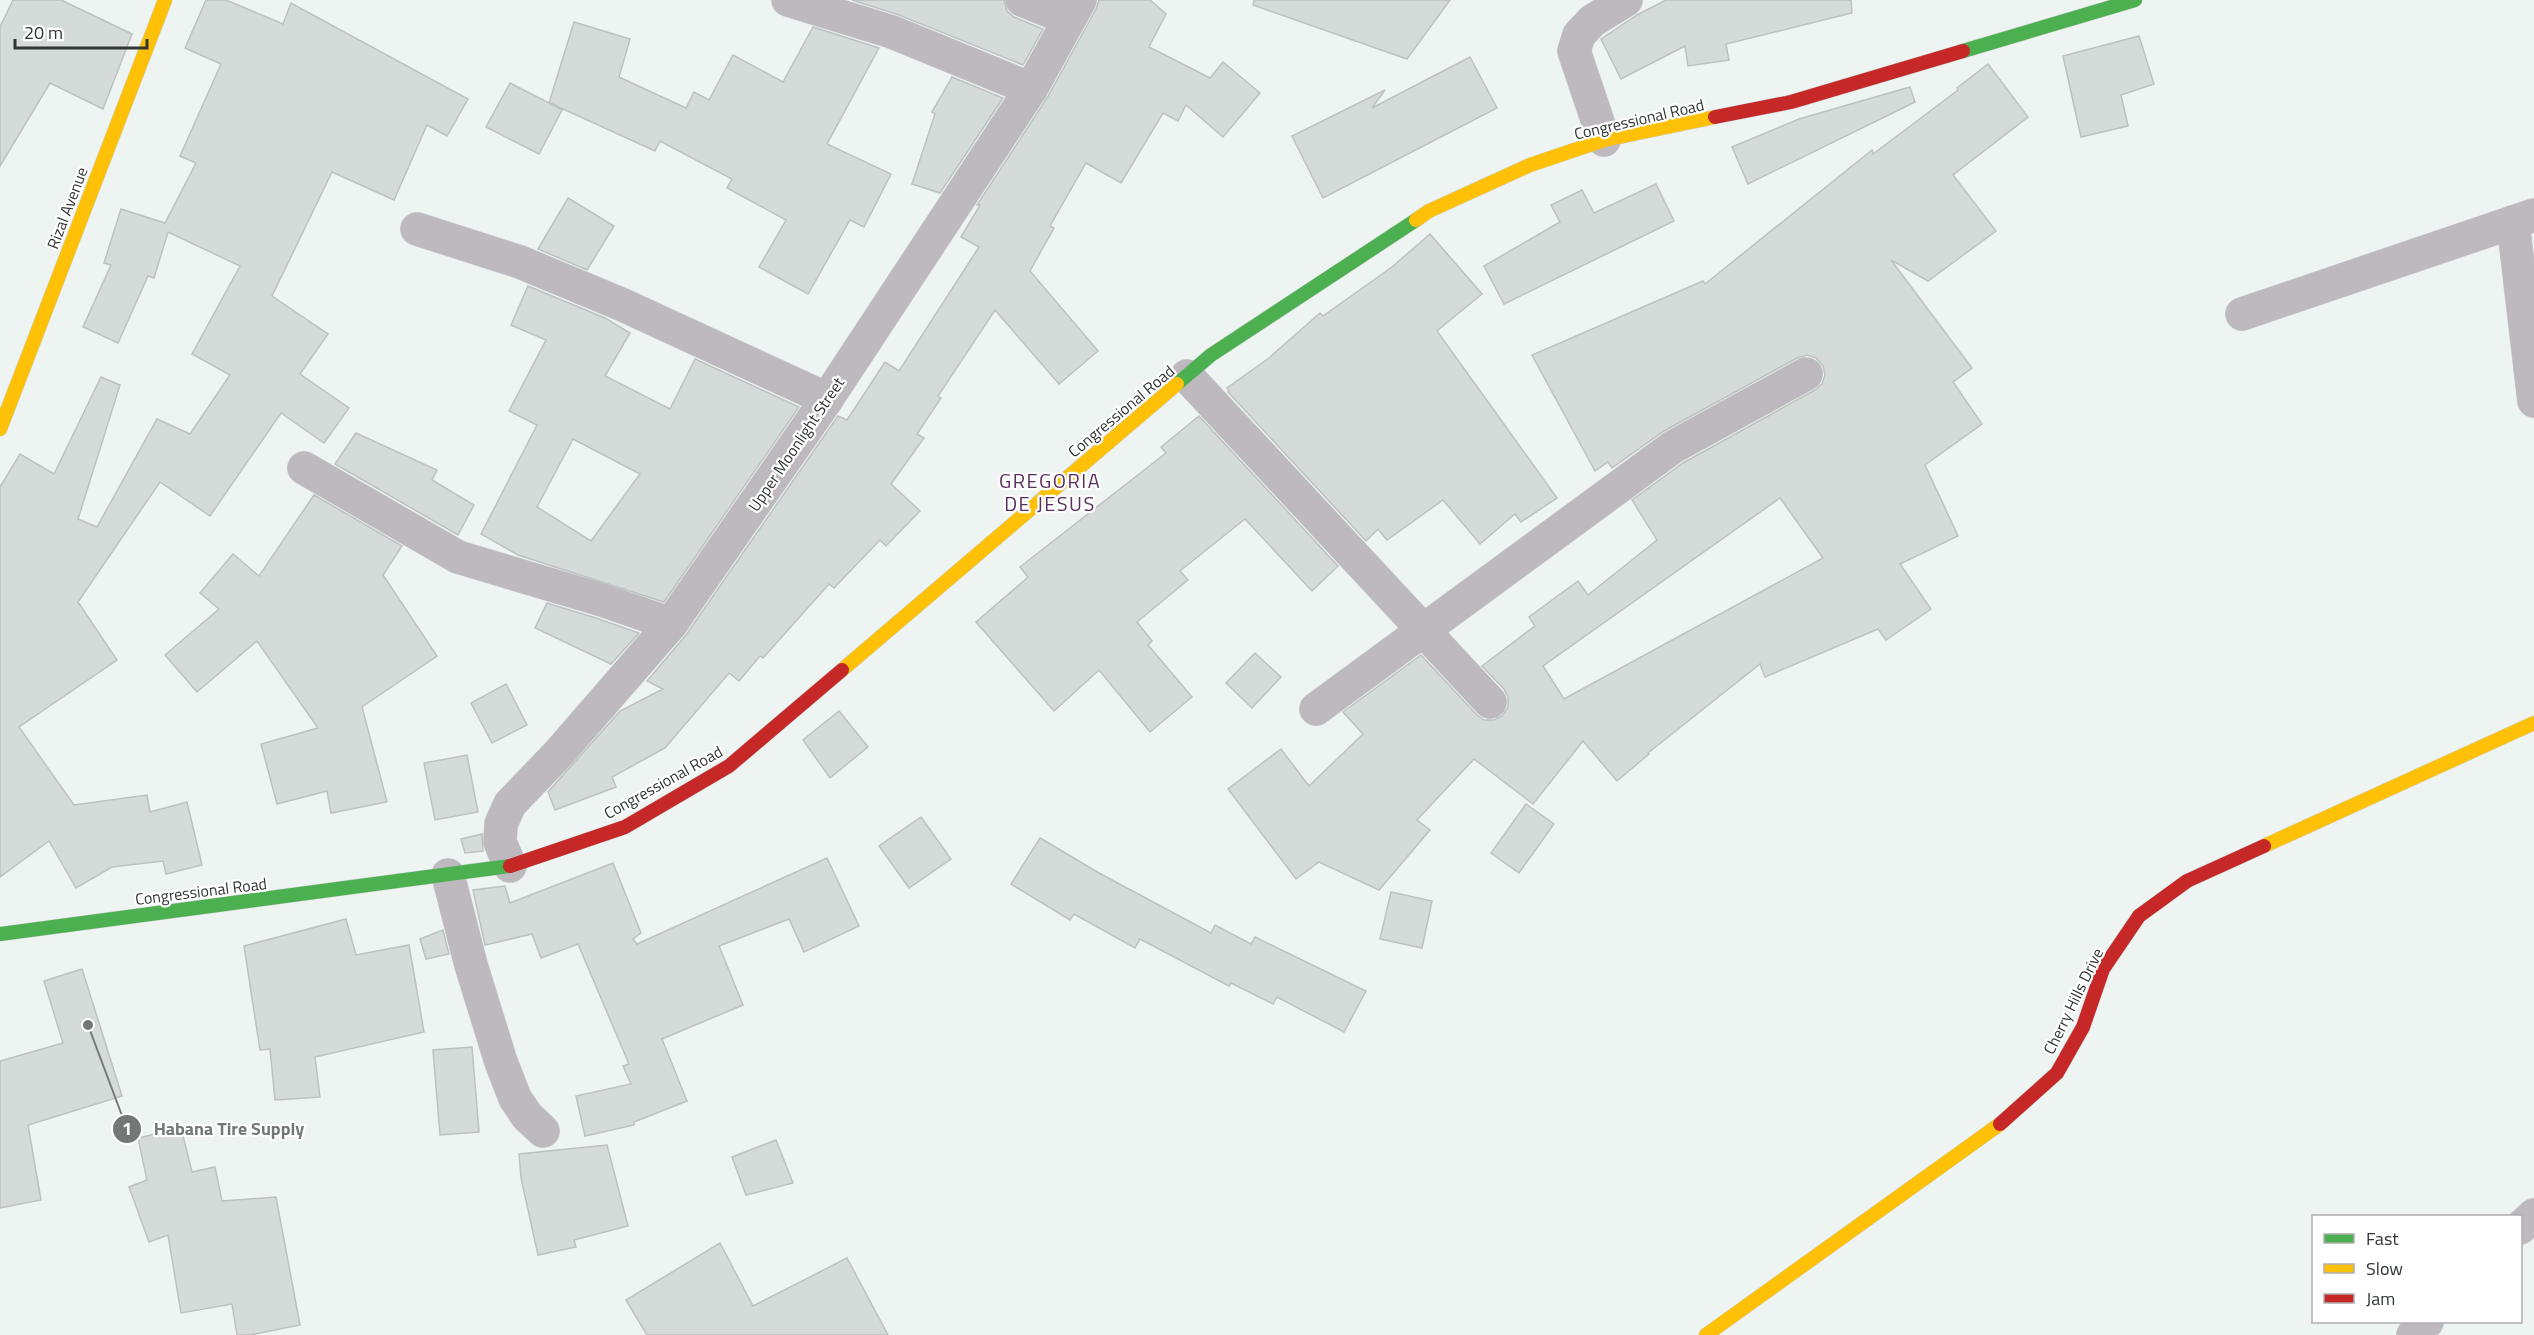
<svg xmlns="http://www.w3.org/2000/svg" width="2534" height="1335" font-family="'Titillium Web',sans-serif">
	<rect width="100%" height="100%" fill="#edf4f1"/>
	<g fill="#d5dbd8" stroke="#bdc2c0" stroke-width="1.5" fill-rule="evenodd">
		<path d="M13 0H61L132 34 103 109 50 83 0 166V27Z"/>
		<path d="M206 0H226L283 24 291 3 468 99 447 136 427 125 394 200 332 172 272 296 328 334 300 374 349 408 324 443 281 413 210 516 160 482 78 602 117 660 19 727 74 805 147 795 150 812 187 802 202 865 166 874 163 861 112 867 76 888 49 841 0 877V487L20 454 54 474 101 377 120 385 78 519 97 527 157 419 190 434 230 375 192 354 240 266 168 232 154 278 148 276 118 343 83 327 111 265 104 263 121 209 165 223 196 163 180 156 221 64 185 48Z"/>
		<path d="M852 0H1004L1007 11 1014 17 1043 29 1023 65 899 15Z"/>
		<path d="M1099 0H1150L1166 14 1149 47 1210 78 1223 62 1260 93 1223 137 1186 105 1178 121 1163 113 1121 183 1086 163 1050 226 1054 228 1030 271 1098 351 1059 384 995 310 938 396 941 398 917 434 924 438 891 484 920 511 886 546 880 540 834 588 829 584 763 658 760 656 739 681 729 673 665 748 612 777 616 787 555 810 548 792 620 711 663 689 647 681 686 635 838 416 847 420 885 362 899 371 979 247 961 237 980 205H977L1047 98 1096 9Z"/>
		<path d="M1254 0H1450L1407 59 1253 5Z"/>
		<path d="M1666 0H1851L1852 13 1726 44 1729 60 1688 66 1685 46 1621 79 1601 39 1637 15Z"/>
		<path d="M574 22 630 39 619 77 686 108 694 92 709 100 733 55 783 82 813 27 879 48 827 144 891 174 864 227 850 220 808 294 759 267 786 220 727 188 732 179 660 141 655 151 550 103 562 110 539 154 486 127 510 83 549 103Z"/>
		<path d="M2139 36 2154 84 2121 95 2128 126 2081 137 2063 56Z"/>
		<path d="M1470 57 1497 108 1323 198 1292 136 1385 90 1372 108Z"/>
		<path d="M1988 64 2028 117 1953 175 1996 231 1928 281 1891 260 1972 368 1953 382 1982 424 1925 465 1958 536 1900 564 1931 609 1886 640 1878 629 1765 677 1760 664 1648 753 1649 754 1617 781 1583 741 1533 804 1474 759 1417 820 1430 830 1379 890 1319 862 1296 879 1228 789 1281 749 1309 786 1363 734 1343 712 1421 655 1477 715 1484 720H1494L1502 716 1508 707V697L1504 689 1482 666 1535 626 1529 617 1578 581 1588 595 1657 540 1632 500 1683 463 1815 390 1822 384 1825 375 1823 366 1816 358 1807 355 1797 358 1664 431 1612 468 1608 462 1595 471 1532 355 1703 281 1705 284 1872 150 1873 154 1958 90 1957 88ZM1780 498 1823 558 1564 699 1543 666Z"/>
		<path d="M952 77 1003 98 940 193 912 184 935 114 932 112Z"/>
		<path d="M1910 87 1915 102 1748 184 1732 147 1799 119Z"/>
		<path d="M1656 184 1674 221 1504 304 1484 266 1560 222 1551 205 1582 190 1594 213Z"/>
		<path d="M568 198 614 226 587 270 538 249Z"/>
		<path d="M1430 234 1482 294 1437 331 1557 498 1521 522 1515 514 1480 544 1443 500 1387 540 1378 529 1366 541 1228 392 1229 391 1227 388 1269 358 1320 313 1323 316 1392 267Z"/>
		<path d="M528 286 605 318 630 333 605 376 670 409 695 359 799 407 664 602 518 555 481 534 537 425 509 411 546 340 511 325ZM573 439 640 474 591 541 537 507Z"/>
		<path d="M1199 416 1338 566 1312 591 1245 519 1180 571 1188 580 1137 622 1152 641 1148 645 1192 697 1150 732 1099 670 1054 711 976 622 1028 577 1020 567 1166 453 1161 447Z"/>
		<path d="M356 433 437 470 432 480 474 505 458 535 335 464Z"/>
		<path d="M314 495 402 546 383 575 437 656 362 707 387 802 331 813 327 791 277 804 261 744 318 728 257 641 197 692 165 655 219 609 200 593 233 554 259 576Z"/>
		<path d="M547 603 596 618 639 633 611 664 535 628Z"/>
		<path d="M1255 653 1281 677 1252 708 1226 683Z"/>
		<path d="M506 684 527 725 492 743 471 703Z"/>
		<path d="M839 711 868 747 830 778 803 740Z"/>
		<path d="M467 755 478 812 435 820 424 763Z"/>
		<path d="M1526 804 1554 824 1519 873 1491 853Z"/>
		<path d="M921 817 951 859 909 888 879 846Z"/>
		<path d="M482 834 483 851 465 853 461 839Z"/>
		<path d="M1040 838 1099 873 1211 933 1215 925 1251 944 1255 937 1366 991 1344 1032 1277 997 1273 1004 1231 983 1229 986 1140 939 1135 948 1074 914 1070 920 1011 884Z"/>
		<path d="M827 858 859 926 804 952 789 919 719 946 743 1005 662 1039 687 1101 634 1122V1125L585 1136 576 1096 631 1084 623 1066 629 1064 578 944 541 958 532 934 485 945 473 890 505 886 510 903 613 863 641 933 633 939 637 944Z"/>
		<path d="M1391 892 1432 901 1422 948 1380 939Z"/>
		<path d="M346 919 356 955 409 945 424 1032 315 1057 320 1097 275 1100 270 1049 260 1050 244 946Z"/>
		<path d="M443 930 449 954 426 959 420 939Z"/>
		<path d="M82 969 122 1096 28 1125 41 1200 0 1208V1061L63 1043 44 981Z"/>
		<path d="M472 1047 479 1132 440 1135 433 1050Z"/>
		<path d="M181 1128 192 1172 215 1167 222 1201 276 1197 300 1325 250 1335H237L232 1304 181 1313 168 1235 149 1242 129 1187 147 1180 138 1138Z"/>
		<path d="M776 1140 793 1183 746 1195 732 1157Z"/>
		<path d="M607 1145 628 1226 574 1240 576 1247 538 1255 521 1178 519 1154Z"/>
		<path d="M720 1243 753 1306 847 1258 888 1335H647L626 1300Z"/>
	</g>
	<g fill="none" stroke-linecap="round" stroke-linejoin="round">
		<defs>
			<g id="street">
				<path d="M788 0 892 32 1031 89"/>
				<path d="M1022 0 1069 19"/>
				<path d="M1604 140 1574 51 1579 35 1592 21 1626 0"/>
				<path d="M2513 222 2534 401"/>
				<path d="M417 229 520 262 623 305 827 399"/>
				<path d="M2242 314 2534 215"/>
				<path d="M1187 376 1490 702"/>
				<path d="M304 468 458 557 602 600 671 624"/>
				<path d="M1316 709 1673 447 1806 374"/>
				<path d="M510 866 500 842 501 824 510 804 559 753 671 624 827 399 1031 89 1080 0"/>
				<path d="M448 875 471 965 501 1062 515 1098 527 1116 543 1131"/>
				<path d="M2520 1228 2534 1215"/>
				<path d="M2413 1335 2427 1322"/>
			</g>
			<g id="fast">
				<path d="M1963 51 2135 0"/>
				<path d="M1177 384 1211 355 1416 220"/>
				<path d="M0 934 510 866"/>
			</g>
			<g id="slow">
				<path d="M1416 220 1429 211 1530 165 1604 140 1715 117"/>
				<path d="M0 429 165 0"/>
				<path d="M842 670 1177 384"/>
				<path d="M2264 846 2534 723"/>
				<path d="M1706 1335 2000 1124"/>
			</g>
			<g id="jam">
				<path d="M1715 117 1791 102 1963 51"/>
				<path d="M510 866 625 827 729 766 842 670"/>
				<path d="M2000 1124 2057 1073 2083 1027 2103 969 2139 916 2187 881 2264 846"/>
			</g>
		</defs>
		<use href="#street" stroke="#ccd1cf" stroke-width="34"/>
		<use href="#fast" stroke="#ccd1cf" stroke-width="15"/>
		<use href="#slow" stroke="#ccd1cf" stroke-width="15"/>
		<use href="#jam" stroke="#ccd1cf" stroke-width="15"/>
		<use href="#street" stroke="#beb8bf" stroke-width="33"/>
		<use href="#fast" stroke="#4caf50" stroke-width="14"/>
		<use href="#slow" stroke="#ffc107" stroke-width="14"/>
		<use href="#jam" stroke="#c62828" stroke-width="14"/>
	</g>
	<g text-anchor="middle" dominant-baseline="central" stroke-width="4.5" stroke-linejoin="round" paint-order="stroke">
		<g font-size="16" fill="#313634" stroke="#fff">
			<text transform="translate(1639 119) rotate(-13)">Congressional Road</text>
			<text transform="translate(67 208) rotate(-69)">Rizal Avenue</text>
			<text transform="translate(1121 411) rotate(-40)">Congressional Road</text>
			<text transform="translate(796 444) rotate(-56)">Upper Moonlight Street</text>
			<text transform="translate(663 782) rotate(-29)">Congressional Road</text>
			<text transform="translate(201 891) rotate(-7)">Congressional Road</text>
			<text transform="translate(2073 1001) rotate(-64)">Cherry Hills Drive</text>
		</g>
		<g font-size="20" letter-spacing="1.5" fill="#5b2c5e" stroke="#fff">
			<text x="1050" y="480">GREGORIA<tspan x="1050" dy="23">DE JESUS</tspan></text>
		</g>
	</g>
	<path fill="none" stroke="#737876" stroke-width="2" d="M88 1025L127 1129"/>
	<g fill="#737876" stroke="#fff" stroke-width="2">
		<circle cx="88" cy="1025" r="6"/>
		<circle cx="127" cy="1129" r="15"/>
	</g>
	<g font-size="18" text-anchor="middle" font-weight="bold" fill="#fff">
		<text x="127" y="1135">1</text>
	</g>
	<g font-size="18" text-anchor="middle" font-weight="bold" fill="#737876" stroke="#fff" stroke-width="4.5" stroke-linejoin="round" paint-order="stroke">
		<text x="229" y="1135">Habana Tire Supply</text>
	</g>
	<rect x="2312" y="1215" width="210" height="108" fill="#ffffff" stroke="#adafae" stroke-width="1.5"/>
	<rect x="2324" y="1234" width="30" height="9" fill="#4caf50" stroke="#adafae" stroke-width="1.5"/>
	<text x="2366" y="1245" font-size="18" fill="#313634">Fast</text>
	<rect x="2324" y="1264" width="30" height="9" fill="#ffc107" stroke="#adafae" stroke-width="1.5"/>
	<text x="2366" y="1275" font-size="18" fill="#313634">Slow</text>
	<rect x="2324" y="1294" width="30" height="9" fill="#c62828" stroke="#adafae" stroke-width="1.5"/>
	<text x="2366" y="1305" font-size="18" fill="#313634">Jam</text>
	<path d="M15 39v9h132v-9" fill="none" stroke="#313634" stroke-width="3"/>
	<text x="24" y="39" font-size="18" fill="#313634" stroke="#ffffff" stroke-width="4.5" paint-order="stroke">20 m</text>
</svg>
